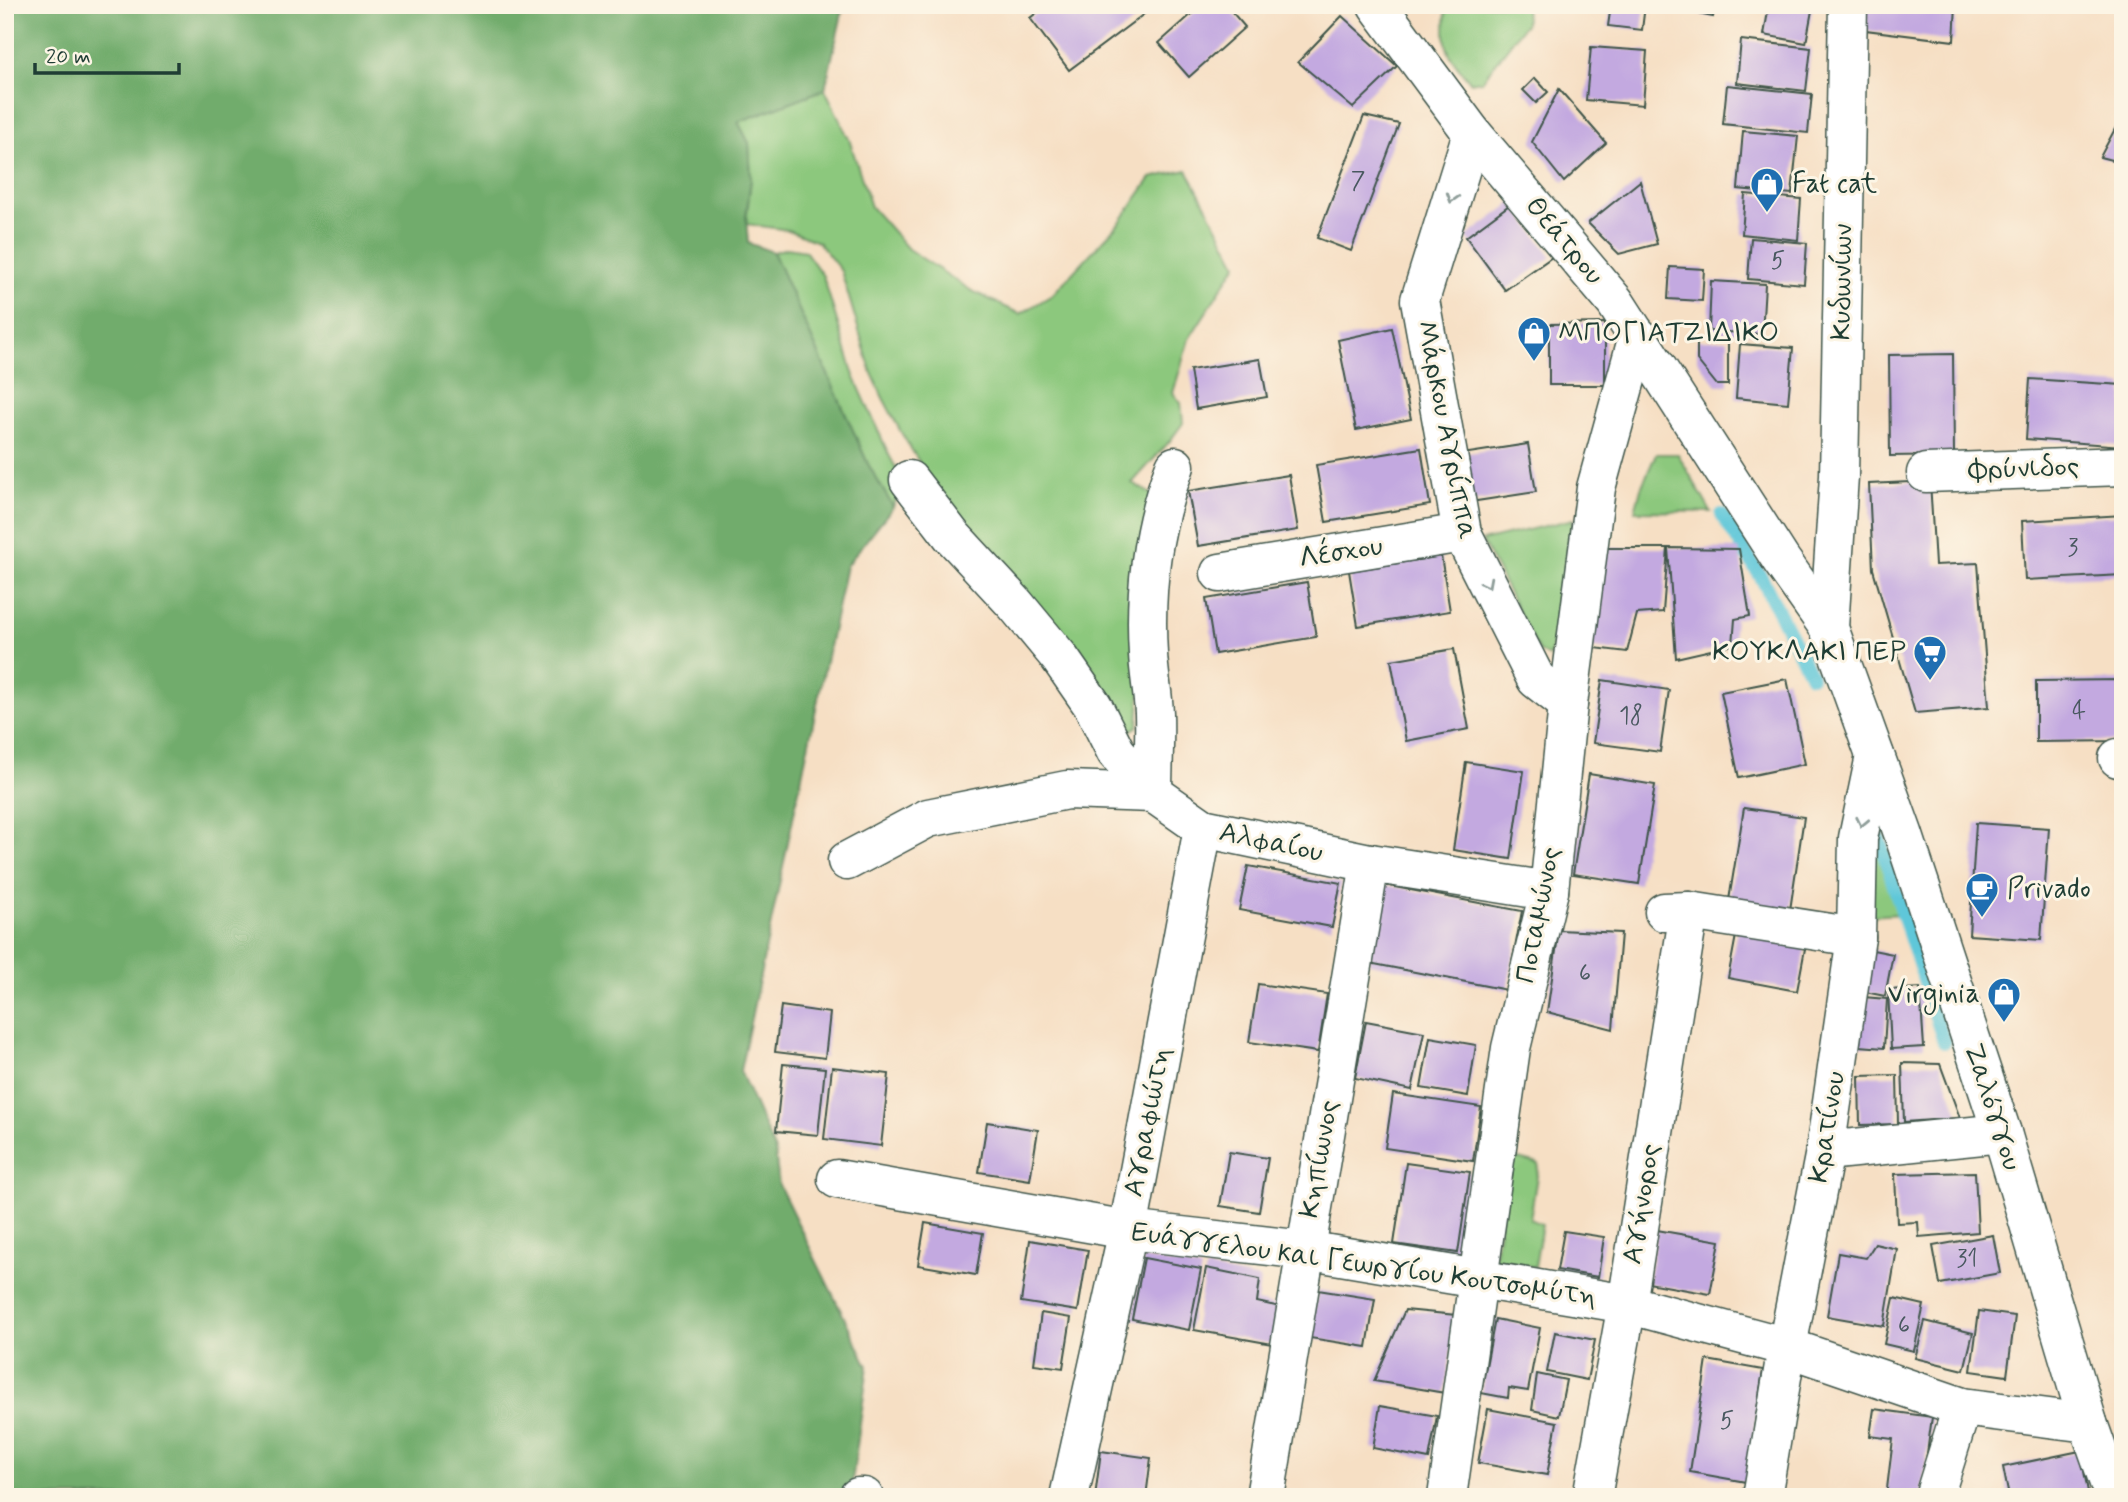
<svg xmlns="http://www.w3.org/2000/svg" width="2128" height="1502" font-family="Mynerve,sans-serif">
	<rect width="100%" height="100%" fill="#fcf5e5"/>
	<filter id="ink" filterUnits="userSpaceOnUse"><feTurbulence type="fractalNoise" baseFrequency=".0143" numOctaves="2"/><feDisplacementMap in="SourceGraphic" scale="14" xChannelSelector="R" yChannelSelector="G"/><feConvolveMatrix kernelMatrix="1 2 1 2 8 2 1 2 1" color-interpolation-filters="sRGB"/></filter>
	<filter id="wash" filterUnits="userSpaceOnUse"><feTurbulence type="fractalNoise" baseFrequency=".00686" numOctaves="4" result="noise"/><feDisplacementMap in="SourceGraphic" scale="28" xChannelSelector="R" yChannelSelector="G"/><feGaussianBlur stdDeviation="1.57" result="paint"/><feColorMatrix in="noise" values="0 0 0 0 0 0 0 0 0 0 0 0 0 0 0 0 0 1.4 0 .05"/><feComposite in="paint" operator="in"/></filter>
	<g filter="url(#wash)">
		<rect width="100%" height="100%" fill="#f6dfc4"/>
		<g fill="#8cc87d" stroke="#568258" stroke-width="2">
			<path d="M1446 5H1525L1526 23 1482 81 1471 83C1443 49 1444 49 1446 5Z"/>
			<path d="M825 89 849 139 871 207 908 249 972 291 1020 314 1052 295 1120 222 1151 178 1187 170 1237 264 1189 339 1173 393 1181 403 1183 423 1169 442 1132 483 1153 495 1138 726 1132 730 1125 727 1105 692 957 524 902 434 883 398 871 371 841 271 818 242 788 230 746 224 751 179 749 143 738 122Z"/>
			<path d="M787 248 805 251 823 276 854 376 889 455 904 483 893 507 868 464 773 252Z"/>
			<path d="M1656 454H1678L1711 512 1635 511 1641 488Z"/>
			<path d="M1573 519 1550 657 1539 652 1482 541Z"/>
			<path d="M1879 850 1900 914 1869 916 1873 851Z"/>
			<path d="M1510 1157 1539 1164 1530 1219 1542 1224 1535 1267 1494 1260Z"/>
		</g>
		<path fill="#71ac6c" stroke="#487450" stroke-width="2" d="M5 5H844L825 89 738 122 749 143 751 179 746 217 748 243 773 252 868 464 893 507 846 566 740 1071 775 1151 779 1185 868 1366 850 1497H5Z"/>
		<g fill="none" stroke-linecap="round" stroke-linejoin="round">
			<g stroke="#5ec7d9" stroke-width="14">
				<path d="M1722 515 1761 577 1811 676"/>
				<path d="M1875 826 1944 1042"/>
			</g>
		</g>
		<g id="blocks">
			<g fill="#c3a9e0">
				<path d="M1047 5H1156L1069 70 1030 18Z"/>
				<path d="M1202 5H1226L1245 27 1189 77 1159 43Z"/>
				<path d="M1611 5H1645L1642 30 1608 26Z"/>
				<path d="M1674 5H1716L1713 17 1673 9Z"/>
				<path d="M1769 5H1813L1806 43 1764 35Z"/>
				<path d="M1867 5H1956L1954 41 1866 30Z"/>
				<path d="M1342 16 1397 66 1353 108 1298 62Z"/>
				<path d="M1741 40 1811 48 1806 91 1737 83Z"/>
				<path d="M1591 47 1647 51 1643 105 1586 100Z"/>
				<path d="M1535 78 1548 92 1536 103 1523 90Z"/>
				<path d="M1727 85 1812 94 1808 133 1723 124Z"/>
				<path d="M1559 89 1606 143 1564 182 1532 142Z"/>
				<path d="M2123 114V163L2100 157Z"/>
				<path d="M1364 116 1399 124 1351 251 1317 238Z"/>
				<path d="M1743 131 1798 136 1792 194 1738 189Z"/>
				<path d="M1640 181 1657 244 1619 254 1588 223Z"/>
				<path d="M1745 194 1801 199 1798 240 1742 234Z"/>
				<path d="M1512 203 1552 257 1505 290 1466 237Z"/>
				<path d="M1751 238 1807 243 1804 284 1748 279Z"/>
				<path d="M1670 267 1704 269 1702 301 1668 299Z"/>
				<path d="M1711 281 1765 284 1762 334 1709 331Z"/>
				<path d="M1605 323V385H1549V324Z"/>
				<path d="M1392 328 1411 419 1356 430 1338 340Z"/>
				<path d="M1697 340H1728V385H1717L1697 360Z"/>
				<path d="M1740 344 1793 348 1788 403 1736 398Z"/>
				<path d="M1953 354 1954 455 1890 456 1889 355Z"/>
				<path d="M1260 359 1267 397 1196 409 1190 370Z"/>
				<path d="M2030 379 2123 385V446L2026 439Z"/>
				<path d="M1528 444 1536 492 1457 504 1449 456Z"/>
				<path d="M1421 448 1430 505 1326 522 1316 465Z"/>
				<path d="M1289 475 1298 530 1198 546 1188 491Z"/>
				<path d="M1930 481 1935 565 1978 563 1989 707 1915 713 1873 569 1869 484Z"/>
				<path d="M2123 515V575L2025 580 2022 521Z"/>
				<path d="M1601 548H1668L1663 612 1637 614 1627 652 1586 647Z"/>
				<path d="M1668 548 1739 549 1750 616 1735 619 1733 645 1676 658Z"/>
				<path d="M1441 556 1450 611 1358 626 1349 571Z"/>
				<path d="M1307 582 1316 637 1215 654 1206 599Z"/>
				<path d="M1454 649 1469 729 1406 741 1391 660Z"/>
				<path d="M1787 679 1805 764 1739 778 1721 692Z"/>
				<path d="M1602 680 1669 690 1660 752 1593 743Z"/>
				<path d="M2123 680V741L2036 742V681Z"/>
				<path d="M1466 762 1524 771 1511 859 1453 850Z"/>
				<path d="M1589 774 1655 785 1639 884 1573 874Z"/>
				<path d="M1744 808 1804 817 1790 910 1729 900Z"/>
				<path d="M1976 823 2049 828 2041 940 1969 935Z"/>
				<path d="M1248 866 1341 883 1332 927 1239 910Z"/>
				<path d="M1384 885 1522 911 1507 990 1369 963Z"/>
				<path d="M1738 925 1807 938 1797 991 1728 978Z"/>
				<path d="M1559 930 1621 933 1613 1029 1547 1012Z"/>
				<path d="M1868 949 1893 954 1885 996 1860 991Z"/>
				<path d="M1258 984 1327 994 1318 1052 1249 1042Z"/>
				<path d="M1920 988 1924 1047 1891 1049 1888 990Z"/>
				<path d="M1863 997 1887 999 1884 1048 1860 1046Z"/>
				<path d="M781 1006 830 1013 825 1058 775 1052Z"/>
				<path d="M1366 1021 1424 1032 1412 1090 1355 1078Z"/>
				<path d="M1430 1037 1476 1045 1468 1096 1421 1088Z"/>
				<path d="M1902 1063 1940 1064 1960 1118 1904 1122Z"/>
				<path d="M783 1064 825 1068 818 1135 776 1131Z"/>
				<path d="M832 1067 889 1074 881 1146 824 1139Z"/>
				<path d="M1897 1075 1898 1124 1860 1125 1859 1076Z"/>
				<path d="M1393 1094 1481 1107 1473 1161 1385 1148Z"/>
				<path d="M987 1122 1038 1130 1030 1180 979 1172Z"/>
				<path d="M1229 1152 1268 1158 1259 1212 1220 1206Z"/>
				<path d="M1406 1163 1470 1172 1458 1253 1394 1244Z"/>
				<path d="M1975 1172 1978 1232 1919 1237 1918 1222 1897 1223 1895 1174Z"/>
				<path d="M925 1223 983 1233 976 1275 918 1265Z"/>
				<path d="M1657 1230 1720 1241 1710 1294 1648 1283Z"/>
				<path d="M1564 1231 1604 1237 1598 1277 1557 1270Z"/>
				<path d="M1993 1235 2000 1273 1940 1284 1933 1246Z"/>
				<path d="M1030 1240 1088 1250 1078 1311 1021 1302Z"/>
				<path d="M1875 1244 1897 1249 1884 1326 1827 1316 1838 1253 1866 1258Z"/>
				<path d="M1144 1258 1201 1269 1189 1330 1132 1319Z"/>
				<path d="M1206 1268 1260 1279 1257 1302 1285 1308 1278 1345 1194 1330Z"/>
				<path d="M1318 1290 1375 1299 1367 1347 1310 1338Z"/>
				<path d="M1894 1298 1924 1305 1914 1351 1884 1344Z"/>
				<path d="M1405 1310 1456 1315 1445 1393 1374 1381Z"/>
				<path d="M1979 1311 2015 1316 2007 1376 1971 1371Z"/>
				<path d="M1041 1313 1071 1318 1063 1368 1034 1364Z"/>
				<path d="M1495 1319 1540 1328 1528 1391 1509 1388 1508 1398 1481 1393Z"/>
				<path d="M1925 1321 1973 1333 1964 1370 1915 1358Z"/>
				<path d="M1555 1332 1595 1340 1587 1380 1547 1372Z"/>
				<path d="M1707 1360 1763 1370 1746 1482 1690 1472Z"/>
				<path d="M1537 1374 1566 1380 1559 1416 1532 1410Z"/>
				<path d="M1380 1406 1437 1416 1429 1459 1373 1448Z"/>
				<path d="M1488 1409 1557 1422 1547 1475 1478 1463Z"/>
				<path d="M1874 1409 1932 1417 1921 1497H1886L1893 1439 1870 1436Z"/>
				<path d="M1101 1451 1151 1458 1146 1497H1095Z"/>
				<path d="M2080 1451 2089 1497H2009L2003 1467Z"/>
			</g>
		</g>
	</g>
	<g filter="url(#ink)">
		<use href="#blocks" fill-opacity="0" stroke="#3f554a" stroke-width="2"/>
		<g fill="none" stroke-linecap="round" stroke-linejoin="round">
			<defs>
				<g id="minor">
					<path d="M1377 5 1472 133 1615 302 1781 560 1829 628"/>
					<path d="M1848 5 1839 476 1829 628 1903 833 2002 1133 2088 1423 2114 1497"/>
					<path d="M1472 133 1420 300 1462 533 1536 679 1568 704"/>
					<path d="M1926 473 2123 466"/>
					<path d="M909 480 952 536 1015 604 1059 657 1093 706 1116 752 1153 793"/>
					<path d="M1220 573 1462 533"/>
					<path d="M2118 758H2123"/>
					<path d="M1153 793C1153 766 1155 739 1154 713 1153 693 1149 674 1148 654 1144 589 1152 526 1175 466"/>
					<path d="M847 861 928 818 1067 790 1153 793 1203 828 1370 863 1549 891"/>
					<path d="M1664 912 1689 911 1856 937"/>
					<path d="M1825 1151 2002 1133"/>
					<path d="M837 1179 1128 1230 1305 1250 1627 1304 1787 1347 1962 1407 2088 1423"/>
					<path d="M858 1497H864"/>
					<path d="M1069 1497 1128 1230 1203 828"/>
					<path d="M1265 1497 1370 863"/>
					<path d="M1447 1497 1511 1048 1549 891 1568 704 1596 488 1638 336"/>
					<path d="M1592 1497 1627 1304 1689 911"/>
					<path d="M1762 1497 1787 1347 1825 1151 1856 937 1858 838 1875 756"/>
					<path d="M1934 1497 1962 1407"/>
				</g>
			</defs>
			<use href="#minor" stroke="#3f554a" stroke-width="41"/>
			<use href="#minor" stroke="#fff" stroke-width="38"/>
		</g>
		<defs><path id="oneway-chevron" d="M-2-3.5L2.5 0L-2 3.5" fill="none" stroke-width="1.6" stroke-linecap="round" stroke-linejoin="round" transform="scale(1.75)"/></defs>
		<g stroke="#8f9e9a">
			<use href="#oneway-chevron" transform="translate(1452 198) rotate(107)"/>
			<use href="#oneway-chevron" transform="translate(1487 583) rotate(63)"/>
			<use href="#oneway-chevron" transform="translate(1862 822) rotate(102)"/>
		</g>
	</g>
	<defs>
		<symbol id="shop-pin" viewBox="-11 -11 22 30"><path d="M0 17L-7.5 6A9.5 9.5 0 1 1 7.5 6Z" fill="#1f6fb2" stroke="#fcf5e5"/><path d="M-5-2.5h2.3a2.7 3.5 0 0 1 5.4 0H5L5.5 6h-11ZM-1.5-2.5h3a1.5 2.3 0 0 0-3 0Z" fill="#fff"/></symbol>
		<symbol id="supermarket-pin" viewBox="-11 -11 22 30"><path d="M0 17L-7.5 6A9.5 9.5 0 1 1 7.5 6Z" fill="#1f6fb2" stroke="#fcf5e5"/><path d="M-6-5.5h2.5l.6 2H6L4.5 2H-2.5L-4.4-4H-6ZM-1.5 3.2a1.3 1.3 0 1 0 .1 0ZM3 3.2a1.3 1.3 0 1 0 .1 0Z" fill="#fff"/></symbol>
		<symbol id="cafe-pin" viewBox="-11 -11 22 30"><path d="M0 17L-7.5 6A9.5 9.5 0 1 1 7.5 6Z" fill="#1f6fb2" stroke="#fcf5e5"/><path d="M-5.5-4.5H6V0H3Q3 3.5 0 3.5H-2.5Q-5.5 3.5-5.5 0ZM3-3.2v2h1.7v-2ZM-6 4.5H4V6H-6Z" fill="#fff"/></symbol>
	</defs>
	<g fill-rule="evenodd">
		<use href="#shop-pin" x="1748" y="165" width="38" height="52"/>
		<use href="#shop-pin" x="1515" y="314" width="38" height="52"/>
		<use href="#supermarket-pin" x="1911" y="633" width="38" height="52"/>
		<use href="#cafe-pin" x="1963" y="870" width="38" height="52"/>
		<use href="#shop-pin" x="1985" y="975" width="38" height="52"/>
	</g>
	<g text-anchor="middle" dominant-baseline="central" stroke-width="6" stroke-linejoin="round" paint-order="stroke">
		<g font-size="24" fill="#48585f">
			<text x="1358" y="181">7</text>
			<text x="1778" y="261">5</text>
			<text x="2073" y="548">3</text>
			<text x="2079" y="711">4</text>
			<text x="1631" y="716">18</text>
			<text x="1585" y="973">6</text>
			<text x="1967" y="1259">31</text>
			<text x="1904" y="1325">6</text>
			<text x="1727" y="1421">5</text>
		</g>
		<g font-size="28" fill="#1f3d34" stroke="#fcf5e5" text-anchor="start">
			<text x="1792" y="184">Fat cat</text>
			<text x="1558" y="333">ΜΠΟΓΙΑΤΖΙΔΙΚΟ</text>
			<text x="1906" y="652" text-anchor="end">ΚΟΥΚΛΑΚΙ ΠΕΡ</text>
			<text x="2007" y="889">Privado</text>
			<text x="1980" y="994" text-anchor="end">Virginia</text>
		</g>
		<g font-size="28" fill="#1f3d34" stroke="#fcf5e5">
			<text transform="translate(1564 241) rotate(50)">Θεάτρου</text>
			<text transform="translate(1843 282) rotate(-89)">Κυδωνίων</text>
			<text transform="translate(1446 430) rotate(79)">Μάρκου Αγρίππα</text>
			<text transform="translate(2024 469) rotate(-2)">Φρύνιδος</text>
			<text transform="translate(1341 553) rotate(-9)">Λέσχου</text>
			<text transform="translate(1271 843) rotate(12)">Αλφαίου</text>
			<text transform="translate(1539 915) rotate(-79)">Ποταμώνος</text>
			<text transform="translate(1992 1107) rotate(72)">Ζαλόγγου</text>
			<text transform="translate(1148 1122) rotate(-79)">Αγραφιώτη</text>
			<text transform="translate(1828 1127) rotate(-81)">Κρατίνου</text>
			<text transform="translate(1320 1159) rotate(-80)">Κηπίωνος</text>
			<text transform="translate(1642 1204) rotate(-81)">Αγήνορος</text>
			<text transform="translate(1364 1265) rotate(8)">Ευάγγελου και Γεωργίου Κουτσομύτη</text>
		</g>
	</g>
	<rect width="2128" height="1502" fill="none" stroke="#fcf5e5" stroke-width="28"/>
	<path d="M35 63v10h144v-10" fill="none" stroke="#1f3d34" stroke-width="3.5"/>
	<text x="46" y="63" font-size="21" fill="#1f3d34" stroke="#fcf5e5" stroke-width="5" paint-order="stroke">20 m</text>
</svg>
